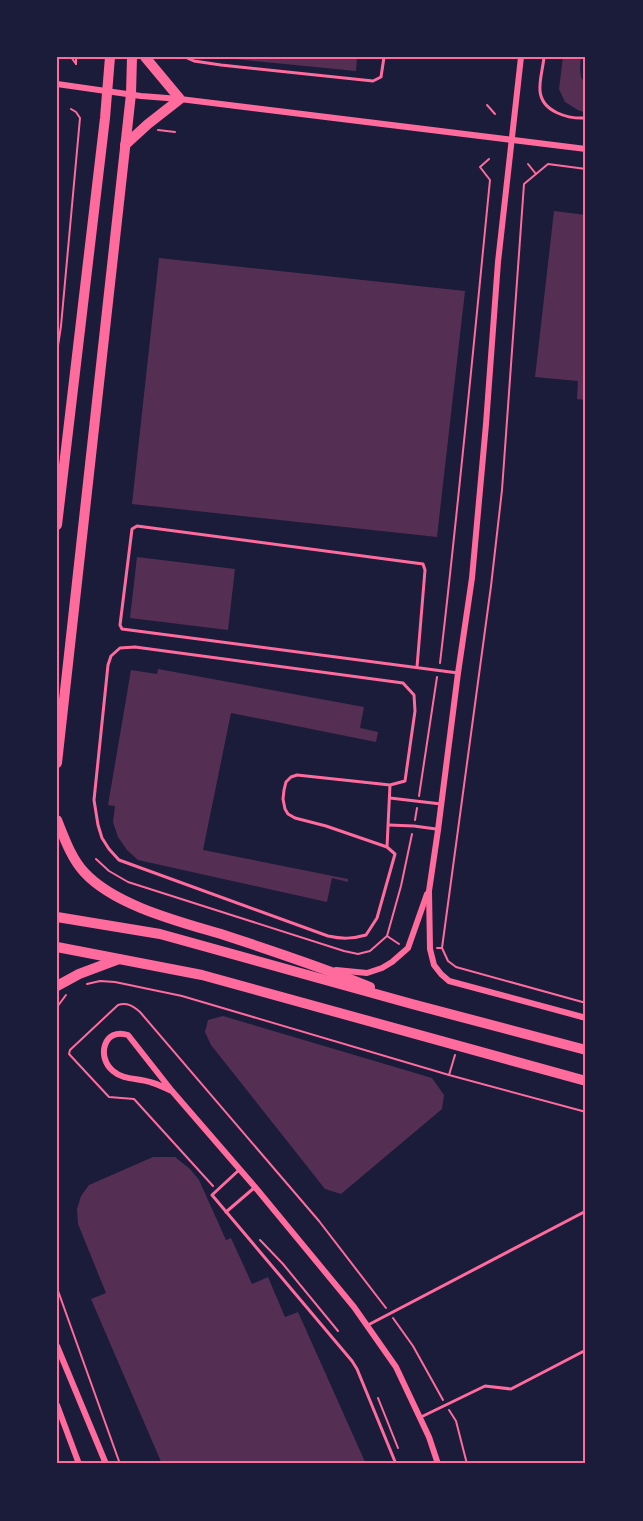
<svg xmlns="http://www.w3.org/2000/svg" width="643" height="1521" font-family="'Exo 2',sans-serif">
	<rect width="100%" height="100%" fill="#1b1b3a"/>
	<g fill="#542f53">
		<path d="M234 57H357L356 71 234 59Z"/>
		<path d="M563 57H581L580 69 581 77 586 86V113L578 110 565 102 559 89Z"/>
		<path d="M554 211 586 215V400L577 399 578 381 535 377Z"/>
		<path d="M159 258 465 291 437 537 132 504Z"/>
		<path d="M137 557 235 569 228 630 130 618Z"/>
		<path d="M158 669 364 707 360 728 378 732 376 742 231 713 203 850 348 879V882L332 878 327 902 138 860 127 850 118 837 113 822 115 806 108 805 131 670 157 674Z"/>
		<path d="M223 1016 432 1078 444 1095 442 1109 341 1194 325 1189 211 1045 205 1032 208 1020Z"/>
		<path d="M153 1157H175L190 1169 199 1180 226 1240 231 1238 252 1284 268 1277 285 1317 298 1312 366 1464H162L91 1299 106 1293 78 1224 77 1209 81 1196 89 1185Z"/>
	</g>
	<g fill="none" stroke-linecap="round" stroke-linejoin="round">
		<g stroke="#ff6b9d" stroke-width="2">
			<path d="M71 57 76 64"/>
			<path d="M76 64V57"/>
			<path d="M487 105 495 114"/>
			<path d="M158 130 175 132"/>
			<path d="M528 164 536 174"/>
			<path d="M57 352 61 326 80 118 76 112 71 109"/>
			<path d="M440 663C459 502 474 341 490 180L480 167 489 159"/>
			<path d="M419 796 437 677"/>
			<path d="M415 820 417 808"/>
			<path d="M96 859 109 871 128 882 344 951 358 954 370 951 387 936 399 944"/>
			<path d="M387 936 401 886 412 834"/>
			<path d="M437 948H442L448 961 456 967 586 1003"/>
			<path d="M442 948 491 586 502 490 524 184 548 164 586 169"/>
			<path d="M87 984 100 981 115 982 182 996 449 1075 586 1112"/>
			<path d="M57 1007 66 995"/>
			<path d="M449 1075 455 1055"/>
			<path d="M213 1186 134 1099 109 1097 69 1054 70 1050 118 1005C127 1002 133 1006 140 1012L319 1221 386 1308"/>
			<path d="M260 1240 283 1264 338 1331"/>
			<path d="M57 1288 120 1464"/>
			<path d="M393 1318 413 1346 443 1400"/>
			<path d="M378 1398 398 1448"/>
			<path d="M449 1410 456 1421 467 1464"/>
		</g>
		<g stroke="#ff6b9d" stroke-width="3">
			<path d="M185 57 194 61 221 65 373 81 381 77 384 57"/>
			<path d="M544 57C543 68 539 81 540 91 542 112 568 119 586 118"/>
			<path d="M417 667 425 570 423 564 137 526 132 529 120 625 122 629 458 673"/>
			<path d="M390 798 441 804"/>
			<path d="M389 825 414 826 436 829"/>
			<path d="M387 847 390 785 405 781 415 711 414 695 403 683 135 647 120 648 111 656 108 665 94 800 98 825 102 838 109 849 119 860 328 936C342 939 352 939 366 935L377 918 395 854 387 847 326 826 295 818 288 814 285 809 283 799 284 790 286 782 291 777 297 775 390 785"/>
			<path d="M239 1170 212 1195 352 1361 357 1369 396 1464"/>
			<path d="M226 1212 254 1188"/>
			<path d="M368 1325 586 1211"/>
			<path d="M421 1417 485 1386 511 1389 586 1350"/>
		</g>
		<g stroke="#ff6b9d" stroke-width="6">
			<path d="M521 57 498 262 486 424 472 578 458 673 438 830 429 891 430 949 434 965 441 974 449 981 586 1018"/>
			<path d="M57 84 141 96 180 99 586 149"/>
			<path d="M336 970 367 973 382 968 392 962 408 948 427 894"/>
			<path d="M172 1091C165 1088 158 1084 150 1082 138 1078 123 1080 113 1071 96 1057 104 1027 128 1035L172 1091 255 1187 354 1307 396 1367 429 1437 438 1464"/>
			<path d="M57 1346 106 1464"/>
			<path d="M57 1405 79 1464"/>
		</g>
		<g stroke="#ff6b9d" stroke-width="10">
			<path d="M125 145 148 124 180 99 145 57"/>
			<path d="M57 525 105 118 110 57"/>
			<path d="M57 763 131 94 132 57"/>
			<path d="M57 820C64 837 71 858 84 872 115 906 181 922 224 935 273 951 322 967 370 987"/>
			<path d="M57 917 160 934 412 1004 586 1050"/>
			<path d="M57 947 202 975 586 1081"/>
			<path d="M57 986 79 974 119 959"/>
		</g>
	</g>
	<rect width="643" height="1521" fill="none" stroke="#1b1b3a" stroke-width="117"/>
	<rect x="58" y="58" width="526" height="1404" fill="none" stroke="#ff6b9d" stroke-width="2"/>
</svg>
